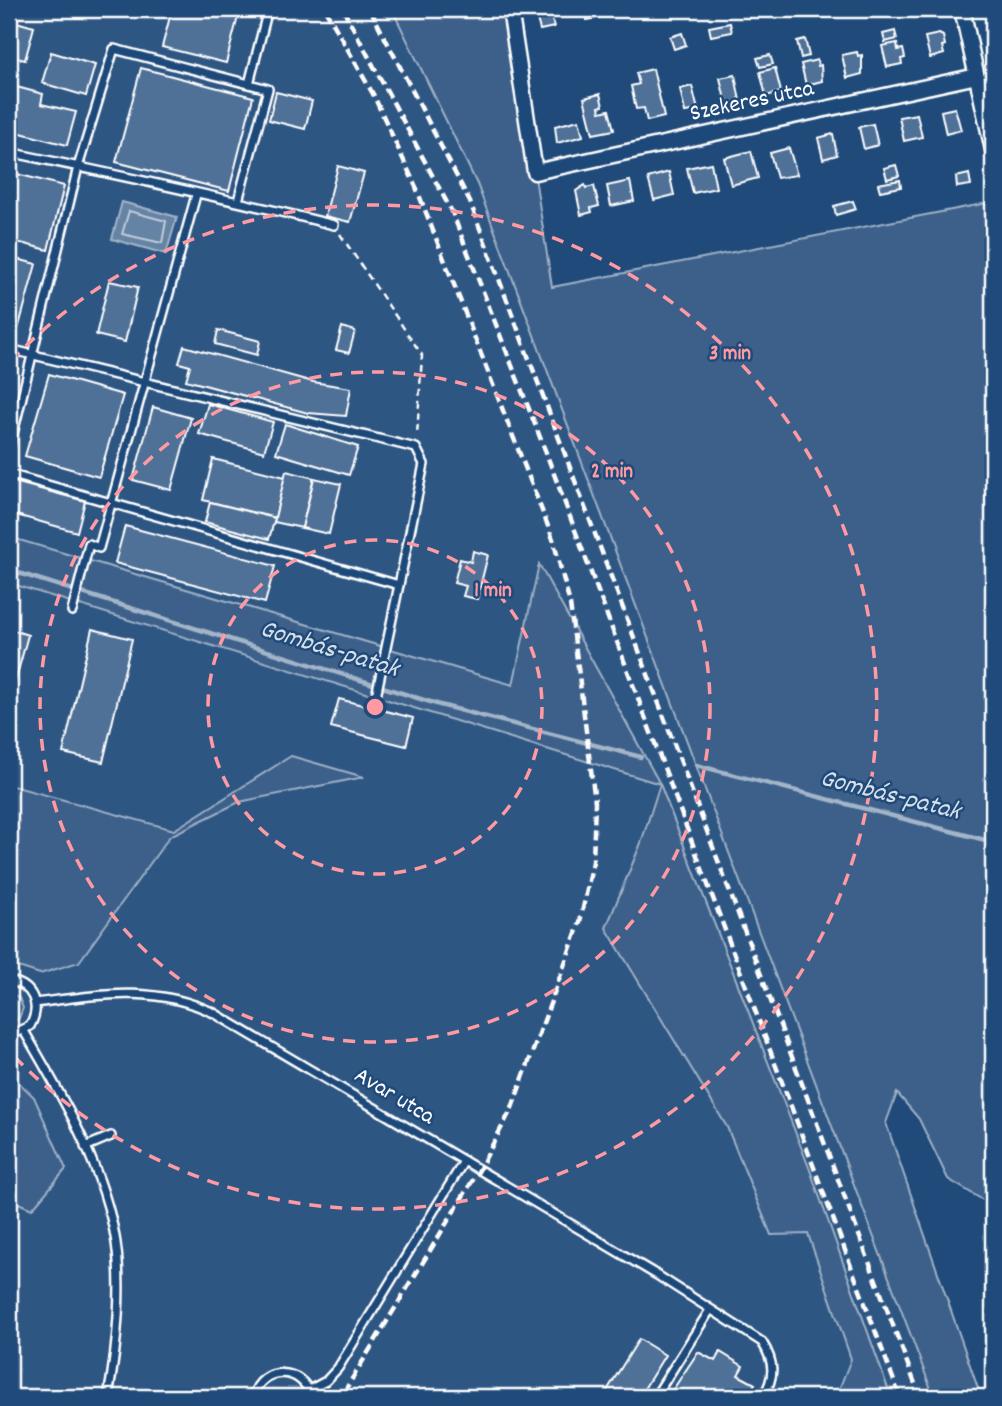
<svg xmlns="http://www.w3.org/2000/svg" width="1002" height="1406" font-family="Dekko,sans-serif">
	<rect width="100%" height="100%" fill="#1f4a7a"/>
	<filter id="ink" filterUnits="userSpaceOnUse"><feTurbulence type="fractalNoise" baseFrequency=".0143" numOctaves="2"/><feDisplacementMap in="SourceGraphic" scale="14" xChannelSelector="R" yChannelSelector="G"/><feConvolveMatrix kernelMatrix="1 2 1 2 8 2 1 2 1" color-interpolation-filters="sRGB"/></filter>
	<g filter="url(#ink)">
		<path fill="#2e5683" d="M9 9H392L477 184 934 1397H891L810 1170 660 785 641 843 606 928 727 1127 771 1234H808L851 1359 836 1397H9V1199L32 1209 34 1097 9 1073V964L40 974 79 962 170 837 239 802 362 777 291 756 174 830 9 785V583L659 783 540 565 513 685 9 537Z"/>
		<g fill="#3c618b" stroke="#9eb0c5" stroke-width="2">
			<path d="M392 9H509L552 287 993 202V1206L948 1179 919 1119 897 1093 886 1123 981 1397H934L477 184Z"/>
			<path d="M9 537 513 685 539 564 660 784 810 1170 891 1397H836L851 1359 808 1234 771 1235 727 1127 606 928 641 843 660 784 9 583Z"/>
			<path d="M291 756 364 777 239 802 170 836 79 962 40 974 9 964V785L174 830Z"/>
			<path d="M9 992 19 998 23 1008 19 1018 9 1024Z"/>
			<path d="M9 1073 34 1097 66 1169 32 1209 9 1199Z"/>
		</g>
		<path fill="#6583a4" stroke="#a3b5c8" stroke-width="2" d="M122 202 177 217 166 254 112 239Z"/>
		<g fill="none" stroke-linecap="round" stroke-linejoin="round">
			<path stroke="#c1cddb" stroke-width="2" d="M129 211 166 221 162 243 122 234Z"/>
			<g stroke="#a3b5c8" stroke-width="4.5">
				<path d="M9 570 440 705 641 757"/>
				<path d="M696 765 993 842"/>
			</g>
		</g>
		<g fill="#507197" stroke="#fff" stroke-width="2">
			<path d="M172 9H240L226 63 162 47Z"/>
			<path d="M599 9 601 17 587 20 585 10Z"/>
			<path d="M551 16 554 27 540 30 537 19Z"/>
			<path d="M9 20 34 27 25 60 9 56Z"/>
			<path d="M730 23 732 32 711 36 709 27Z"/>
			<path d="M895 31 897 39 885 42 883 34Z"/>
			<path d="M682 33 686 45 674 49 670 37Z"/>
			<path d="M939 34 943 36 945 45 942 46 944 54 930 58 925 37Z"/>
			<path d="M805 39 809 56 801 58 797 41Z"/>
			<path d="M897 43 898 50 903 49 905 58 901 59 902 64 887 67 882 46Z"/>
			<path d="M51 52 95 65 86 96 42 83Z"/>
			<path d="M857 52 858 56 862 55V74L847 78 842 55Z"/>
			<path d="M770 55 773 64 760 67 757 58Z"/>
			<path d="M817 60 818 66 821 65 822 81 806 85 801 64Z"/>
			<path d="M141 68 253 97 229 191 116 162Z"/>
			<path d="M775 68 781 92 766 96 760 72Z"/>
			<path d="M653 69 664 117 647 121 644 108 636 109 631 86 639 84 636 73Z"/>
			<path d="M735 75 740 101 726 104 720 78Z"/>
			<path d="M9 85 43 94 41 104 76 112 67 145 9 130Z"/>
			<path d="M692 86 698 110 685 112 680 89Z"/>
			<path d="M276 92 312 101 305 129 269 120Z"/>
			<path d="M600 94 603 106 599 107 600 112 609 110 614 130 593 134 584 98Z"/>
			<path d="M955 108 961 130 946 134 941 111Z"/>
			<path d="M917 114 922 137 904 141 899 117Z"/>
			<path d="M579 120 583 136 557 143 555 126Z"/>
			<path d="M873 124 878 145 864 149 859 127Z"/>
			<path d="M833 134 837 155 823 159 818 138Z"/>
			<path d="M789 148 797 175 777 178 770 153Z"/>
			<path d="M751 151 758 178 731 185 724 158Z"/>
			<path d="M711 163 716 188 693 193 687 168Z"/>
			<path d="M896 165 899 176 887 179 884 168Z"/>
			<path d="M338 166 364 173 350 222 325 216Z"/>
			<path d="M9 172 64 186 48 250 9 240 12 202 9 201Z"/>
			<path d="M669 172 674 195 654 200 648 178Z"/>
			<path d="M969 174 971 185 957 187 956 177Z"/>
			<path d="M900 180 901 187 880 191 878 184Z"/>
			<path d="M630 181 634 201 611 206 607 186Z"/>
			<path d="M585 185 586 188 594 186 599 206 591 208 592 212 581 215 576 191Z"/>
			<path d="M853 201 856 209 836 215 834 206Z"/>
			<path d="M9 257 36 264 17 333 9 331Z"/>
			<path d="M109 281 138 287 125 342 96 335Z"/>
			<path d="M342 327 355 331 349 353 336 350Z"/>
			<path d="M218 330 260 341 257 355 215 344Z"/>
			<path d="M184 346 313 382 351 388 346 416 308 413 186 380 190 366 179 363Z"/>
			<path d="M49 374 123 395 99 477 25 456Z"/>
			<path d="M208 404 273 422 264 452 199 434Z"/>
			<path d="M153 407 191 418 171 490 133 480Z"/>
			<path d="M285 424 358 447 349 475 276 453Z"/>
			<path d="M213 459 285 477 275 518 203 500Z"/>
			<path d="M286 471 314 478 302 528 274 522Z"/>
			<path d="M314 478 341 484 329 534 302 528Z"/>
			<path d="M14 482 85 501 77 532 9 513Z"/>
			<path d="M210 502 275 518 269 539 205 522Z"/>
			<path d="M125 526 275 566 265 603 115 563Z"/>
			<path d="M473 551 488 555 477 599 463 596 466 586 454 583 460 559 471 562Z"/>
			<path d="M9 629 28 635 9 704Z"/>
			<path d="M92 629 132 639 103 762 63 753Z"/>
			<path d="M339 699 413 718 406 746 331 727Z"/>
			<path d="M639 1339 665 1355 639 1397H603Z"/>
			<path d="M698 1352 715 1361 720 1352 743 1366 738 1375 755 1384 747 1397H668Z"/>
		</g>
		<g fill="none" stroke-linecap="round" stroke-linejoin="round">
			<defs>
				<g id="service">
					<path d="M249 84 268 9"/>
					<path d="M9 152C117 175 227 198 334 225"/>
					<path d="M9 349 416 448 424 464 375 701"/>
					<path d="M9 450 78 167 114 49 268 89 238 201"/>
					<path d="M9 474 399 585"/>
					<path d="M72 611 89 544 99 548 196 195"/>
					<path d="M9 981C32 984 42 1005 30 1026L9 1036"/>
					<path d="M35 1003C98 995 154 984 214 1013L657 1275 762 1342C775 1363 775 1376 763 1397"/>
					<path d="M24 1031C61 1094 99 1159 114 1231 124 1281 117 1348 108 1397"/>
					<path d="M85 1147 111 1136"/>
					<path d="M309 1390 326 1381 338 1368 464 1161"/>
					<path d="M253 1397C261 1365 303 1366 311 1397"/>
					<path d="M655 1397 710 1310"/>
				</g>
				<g id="minor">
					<path d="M510 9 535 172 977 76"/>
					<path d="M962 9 993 150"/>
				</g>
			</defs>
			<use href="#service" stroke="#fff" stroke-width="12"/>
			<use href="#minor" stroke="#fff" stroke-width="19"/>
			<path stroke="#fff" stroke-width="2.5" stroke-dasharray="7 5" stroke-linecap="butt" d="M340 234 422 355 417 436"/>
			<use href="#service" stroke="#1f4a7a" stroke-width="7"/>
			<use href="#minor" stroke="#1f4a7a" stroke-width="14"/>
			<g stroke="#fff" stroke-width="4.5" stroke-dasharray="10 5" stroke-linecap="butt">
				<path d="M325 9 373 94 416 187 553 539 570 604 595 802 593 862 580 922 512 1108 479 1170 341 1397"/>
				<path d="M343 9 452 212 545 450 900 1397"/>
				<path d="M370 9 470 202 920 1397"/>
			</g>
		</g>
	</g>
	<g fill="none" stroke="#ff9aa2" stroke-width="3.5" stroke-dasharray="12 9">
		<circle cx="375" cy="707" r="167"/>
		<circle cx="375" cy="707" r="335"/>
		<path d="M11 361A502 502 0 1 1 11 1053"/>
	</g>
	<g text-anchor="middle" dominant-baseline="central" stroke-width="5" stroke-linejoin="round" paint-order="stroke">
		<g font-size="24" fill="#fff" stroke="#1f4a7a">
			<text transform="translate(752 102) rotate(-12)">Szekeres utca</text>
			<text transform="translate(394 1097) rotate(31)">Avar utca</text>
		</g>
		<g font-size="26" font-style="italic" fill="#d8e0e8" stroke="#1f4a7a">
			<text transform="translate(329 650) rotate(17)">Gombás-patak</text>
			<text transform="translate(890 796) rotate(14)">Gombás-patak</text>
		</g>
	</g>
	<circle cx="375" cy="707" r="10" fill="#ff9aa2" stroke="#1f4a7a" stroke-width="3.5"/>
	<g font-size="21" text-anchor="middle" font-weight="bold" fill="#ff9aa2" stroke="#1f4a7a" stroke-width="5" stroke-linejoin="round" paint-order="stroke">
		<text x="730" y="359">3 min</text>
		<text x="612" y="477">2 min</text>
		<text x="493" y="596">1 min</text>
	</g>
	<rect width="1002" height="1406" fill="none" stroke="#1f4a7a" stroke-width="35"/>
	<rect x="18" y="18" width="967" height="1371" fill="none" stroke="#fff" stroke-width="2.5" filter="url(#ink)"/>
</svg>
